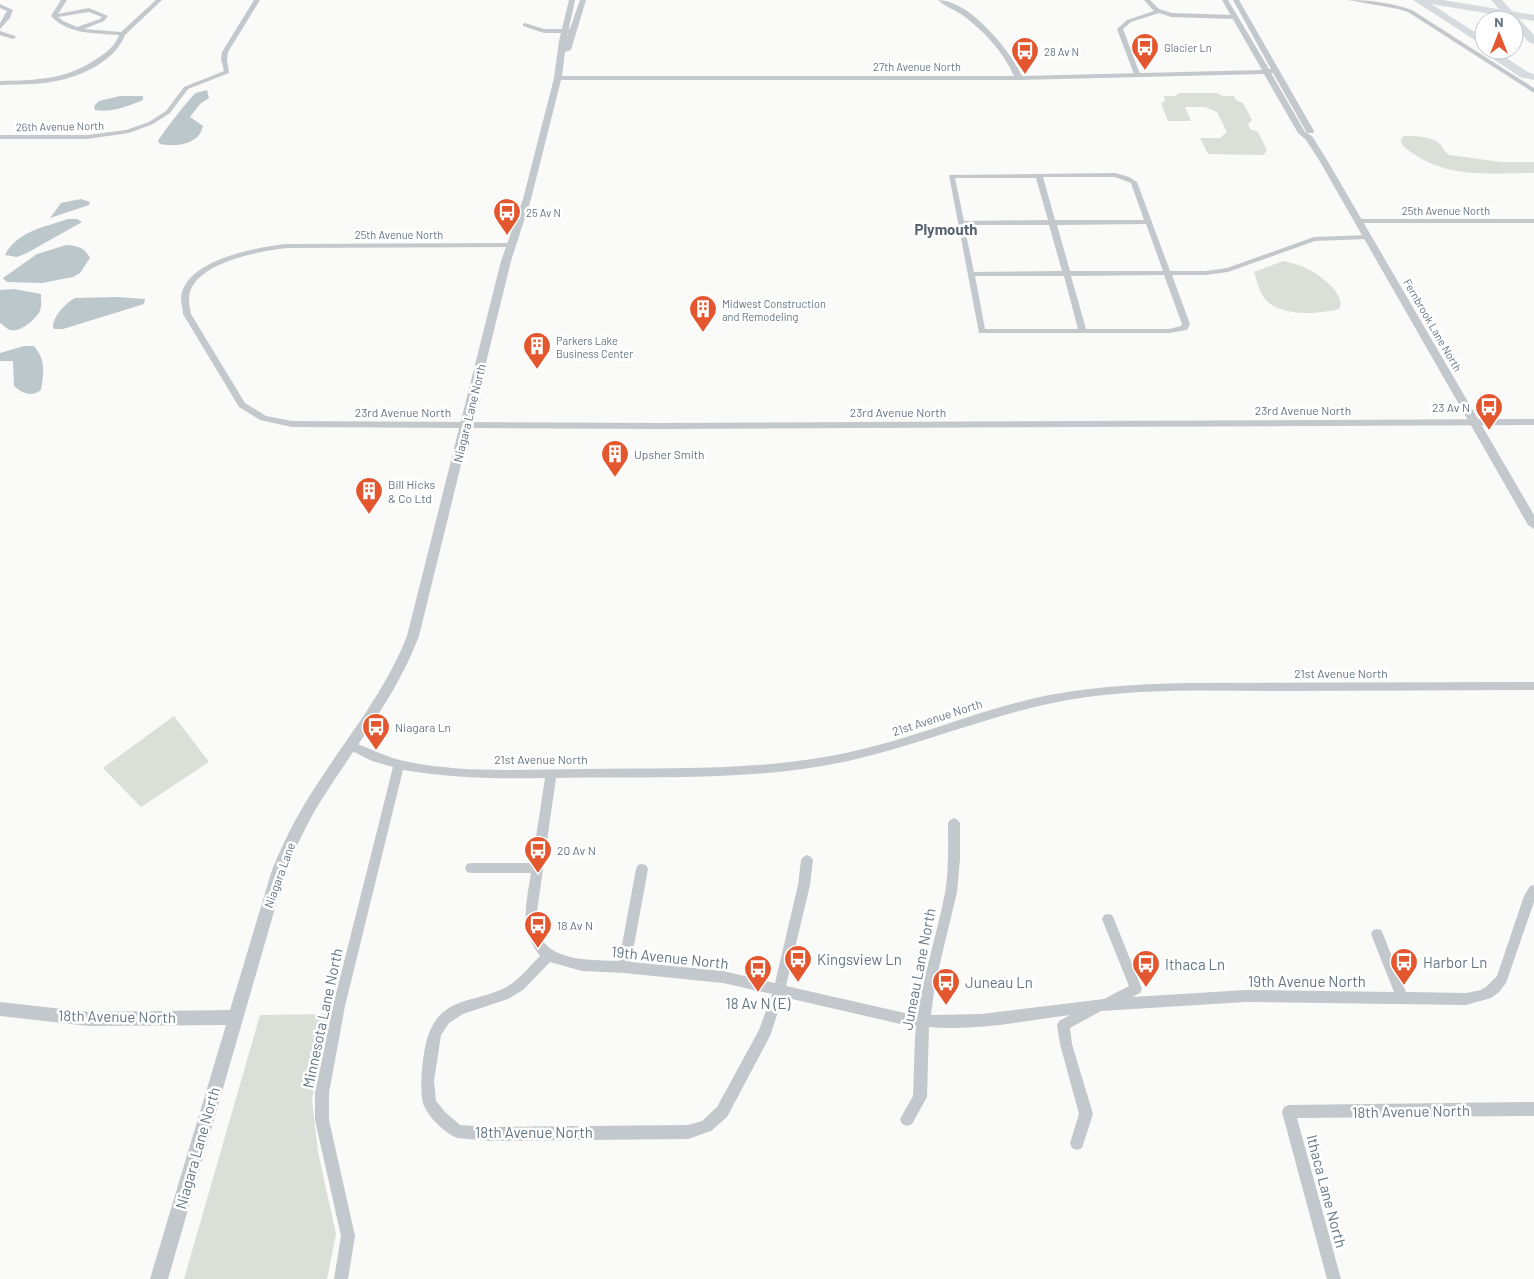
<svg xmlns="http://www.w3.org/2000/svg" width="1534" height="1279" font-family="Barlow,sans-serif">
	<rect width="100%" height="100%" fill="#fafaf8"/>
	<g fill="#dadfd7">
		<path d="M1179 93H1216L1223 96H1234L1236 100 1243 103 1252 120 1248 124 1250 129 1258 132 1267 150 1264 155 1208 154 1200 138H1220L1227 132 1217 112 1205 107H1185L1191 121H1168L1161 103 1165 101 1164 96H1175Z"/>
		<path d="M1404 136C1415 136 1433 136 1441 145 1444 150 1444 151 1449 155L1501 162H1534V173C1484 173 1443 180 1402 145L1401 139Z"/>
		<path d="M1283 261C1288 262 1293 263 1298 265 1313 269 1348 293 1339 309 1319 314 1283 317 1267 301 1260 295 1257 281 1254 272Z"/>
		<path d="M174 716 209 762 141 807 103 768Z"/>
		<path d="M329 1014 312 1100 318 1152 336 1234 327 1279H184L260 1015Z"/>
	</g>
	<g fill="#bbc7cb">
		<path d="M207 90 209 98 200 104 190 117 203 126C199 145 176 147 160 144L158 141C162 134 190 97 196 93 199 92 204 91 207 90Z"/>
		<path d="M120 96H143V100C129 106 110 113 95 110L94 106 99 101Z"/>
		<path d="M81 199 90 202 89 205 50 218 61 203Z"/>
		<path d="M68 219H77L82 222 27 253 17 257 5 255C17 231 45 227 68 219Z"/>
		<path d="M66 245C78 246 84 247 90 258L80 273 73 277 42 283 7 282 3 278 37 254Z"/>
		<path d="M14 289 41 294C41 300 42 305 40 311 36 319 20 333 10 330 7 329 3 325 0 323V290Z"/>
		<path d="M118 297 145 299 144 304 63 329H54L53 327C53 316 66 303 75 298Z"/>
		<path d="M24 346H34C46 360 44 373 41 390 31 397 23 394 14 386L13 361H0V353Z"/>
	</g>
	<g fill="none" stroke-linecap="round" stroke-linejoin="round">
		<g fill="#c3c8cc" fill-rule="evenodd">
			<path d="M61 0H67L58 14 89 8 108 16 104 21 84 29 121 32 156 0H162L125 35C115 62 78 78 51 82 34 85 17 84 0 85V81C37 80 66 80 98 58 107 52 115 46 119 35 95 33 69 35 51 16ZM89 12 102 17 100 19 77 27 63 21 58 17Z"/>
			<path d="M254 0H260L228 52 227 59 229 73 188 89 170 113 153 124 129 133 87 139H0V135H87L126 130 149 122 166 111 184 87 224 71 221 59 222 52Z"/>
			<path d="M1144 0H1150L1159 9 1172 13 1235 15 1238 17 1235 19 1171 17 1159 13 1131 22 1123 29 1140 74 1137 76 1134 74 1117 29 1127 20 1154 11Z"/>
			<path d="M1348 0C1370 0 1392 3 1412 10L1534 88V93L1408 12 1398 9Z"/>
			<path d="M0 4 13 10 10 18 0 29V23L7 11 0 8Z"/>
			<path d="M525 23 544 29H573L576 31 573 33H544L523 26V24Z"/>
			<path d="M0 31 15 36 16 37 13 39 0 35Z"/>
			<path d="M1115 173 1129 177 1137 182 1170 271H1206L1227 268 1314 237 1368 235 1372 237 1368 239 1315 241 1228 272 1206 275H1172L1190 324 1187 330 1169 333H979L949 175ZM1043 177H1115L1131 183 1144 220H1055ZM955 178H1036L1048 220 964 221ZM1146 224 1163 271H1070L1057 225ZM964 225H1049L1062 271 974 272ZM1164 275 1182 324 1181 326 1169 329H1086L1071 276ZM975 276H1064L1078 329H985Z"/>
			<rect x="1355" y="219" width="179" height="4"/>
			<path d="M511 243H514V247L287 248C260 251 191 263 189 298 189 303 190 309 191 314L245 403 266 416 292 421 660 423 1534 419V425L660 429 292 427 260 420 239 407 183 314C183 309 181 303 181 298 184 260 257 247 287 244Z"/>
			<path d="M1534 682V690C1451 690 1368 691 1286 691 1220 691 1153 688 1087 697 1005 708 929 743 848 761 752 782 653 776 556 778L537 911C537 920 537 930 541 938 554 962 595 960 619 961L636 869 638 865 642 864 646 865 648 869 631 962 723 971 775 983 798 885 801 860 803 857 807 855 811 857 813 860 810 885 786 986 905 1013 918 1014C924 973 937 934 945 893 949 870 948 846 948 823L950 820 954 818 958 820 960 823V859L957 892 935 984 931 1015 981 1014 1104 999 1129 986 1102 919 1104 915 1108 914 1112 915 1114 919 1142 989 1140 993 1132 997 1246 990 1394 992 1371 934 1373 930 1377 929 1381 930 1383 934 1406 992 1466 993 1481 990 1486 987 1497 976 1524 896 1530 886 1534 885V902L1506 983 1499 992 1491 998 1466 1005 1246 1002 1101 1011 1070 1028 1072 1044 1093 1114 1082 1148 1077 1150 1072 1148 1070 1143 1079 1114 1060 1044 1057 1025 1059 1021 1070 1015C1024 1021 976 1031 929 1027L927 1097 912 1124 907 1126 902 1124 900 1119 913 1096 915 1038 916 1026 905 1025 783 997 770 1036 727 1117 711 1131 688 1139 490 1141 457 1138C445 1133 430 1119 424 1106 418 1092 423 1045 430 1031 432 1026 436 1019 440 1015 456 999 480 999 500 990 516 984 528 968 540 956 519 928 526 905 531 873H471L467 872 465 868 467 864 471 863H532L545 778C497 779 450 778 403 770L345 1006 329 1093V1120L355 1236 348 1279H334L341 1236 315 1120V1093L333 1006 393 767 372 761 348 749 347 746 348 743 352 742C370 748 385 757 404 761 464 774 526 769 587 769 673 768 761 771 846 753 908 740 966 715 1027 700 1080 687 1134 684 1188 683ZM550 962 582 971 624 973 723 983 772 994 759 1030 717 1107 702 1121 688 1125 490 1127 460 1125 445 1112 436 1101 434 1081 441 1035 449 1023 463 1014 508 999 523 990Z"/>
			<path d="M1534 1102V1116L1297 1118 1341 1279H1327L1282 1112 1284 1107 1289 1105Z"/>
		</g>
		<path fill="#c3c8cc" fill-rule="evenodd" d="M569 0H575L567 37 580 0H586L571 50 565 52 562 76H1014C1003 51 983 30 961 14 953 9 944 6 938 0 969 0 1009 49 1022 76L1262 70 1222 0H1228L1269 69H1271L1233 0H1239L1314 131 1313 133H1307L1273 73H1271L1305 132 1312 136 1327 160 1534 515V529L1528 525 1319 160 1306 140 1298 133 1264 74 1019 80H561L531 199 511 261 419 636C396 697 356 745 322 799 308 821 297 845 286 870L168 1279H150L226 1025 89 1026 0 1016V1002L89 1012 230 1010 272 870C283 843 296 817 312 792 345 740 384 694 407 636L501 261 523 199 554 78 559 41Z"/>
		<path fill="#d6dbdf" fill-rule="evenodd" d="M1420 0H1443L1534 15V21L1425 3Z"/>
		<g fill="#d6dbdf" fill-rule="evenodd">
			<path d="M1413 0H1425L1484 38V46Z"/>
			<path d="M1491 0H1502L1534 35V44L1530 43 1514 26V20H1509Z"/>
			<path d="M1484 47V50H1494L1528 72 1534 74V80L1520 77 1483 52 1481 50Z"/>
		</g>
	</g>
	<defs>
		<symbol id="bus-pin" viewBox="-11 -11 22 30"><path d="M0 17L-7.5 6A9.5 9.5 0 1 1 7.5 6Z" fill="#e4572e" stroke="#fff"/><path d="M-5-6H5V4H4V6H2V4H-2V6H-4V4H-5ZM-3.5-4V0h7V-4ZM-3.5 1.2v1.5H-2V1.2ZM2 1.2v1.5H3.5V1.2Z" fill="#fff"/></symbol>
		<symbol id="building-pin" viewBox="-11 -11 22 30"><path d="M0 17L-7.5 6A9.5 9.5 0 1 1 7.5 6Z" fill="#e4572e" stroke="#fff"/><path d="M-4-6H4V6H1V3H-1V6H-4ZM-2.5-4.3h1.7v1.8h-1.7ZM.8-4.3h1.7v1.8H.8ZM-2.5-1h1.7V.8h-1.7ZM.8-1h1.7V.8H.8Z" fill="#fff"/></symbol>
	</defs>
	<g fill-rule="evenodd">
		<use href="#bus-pin" x="1129" y="31" width="32" height="43"/>
		<use href="#bus-pin" x="1009" y="35" width="32" height="43"/>
		<use href="#bus-pin" x="491" y="196" width="32" height="43"/>
		<use href="#building-pin" x="687" y="293" width="32" height="43"/>
		<use href="#building-pin" x="521" y="330" width="32" height="43"/>
		<use href="#bus-pin" x="1473" y="391" width="32" height="43"/>
		<use href="#building-pin" x="599" y="438" width="32" height="43"/>
		<use href="#building-pin" x="353" y="475" width="32" height="43"/>
		<use href="#bus-pin" x="360" y="711" width="32" height="43"/>
		<use href="#bus-pin" x="522" y="834" width="32" height="43"/>
		<use href="#bus-pin" x="522" y="909" width="32" height="43"/>
		<use href="#bus-pin" x="782" y="943" width="32" height="43"/>
		<use href="#bus-pin" x="1388" y="946" width="32" height="43"/>
		<use href="#bus-pin" x="1130" y="948" width="32" height="43"/>
		<use href="#bus-pin" x="742" y="953" width="32" height="43"/>
		<use href="#bus-pin" x="930" y="966" width="32" height="43"/>
	</g>
	<g text-anchor="middle" dominant-baseline="central" stroke-width="5" stroke-linejoin="round" paint-order="stroke">
		<g font-size="11" fill="#657683" stroke="#fff" text-anchor="start">
			<text x="1164" y="47">Glacier Ln</text>
			<text x="1044" y="51">28 Av N</text>
			<text x="526" y="212">25 Av N</text>
			<text x="722" y="303">Midwest Construction<tspan x="722" dy="13">and Remodeling</tspan></text>
			<text x="556" y="340">Parkers Lake<tspan x="556" dy="13">Business Center</tspan></text>
		</g>
		<g font-size="11" fill="#657683" stroke="#fff">
			<text x="917" y="66">27th Avenue North</text>
			<text transform="translate(60 126) rotate(-1)">26th Avenue North</text>
			<text x="1446" y="210">25th Avenue North</text>
			<text x="399" y="234">25th Avenue North</text>
			<text transform="translate(1433 325) rotate(60)">Fernbrook Lane North</text>
		</g>
		<g font-size="12" fill="#657683" stroke="#fff" text-anchor="start">
			<text x="1470" y="407" text-anchor="end">23 Av N</text>
			<text x="634" y="454">Upsher Smith</text>
			<text x="388" y="484">Bill Hicks<tspan x="388" dy="14">&amp; Co Ltd</tspan></text>
			<text x="395" y="727">Niagara Ln</text>
			<text x="557" y="850">20 Av N</text>
			<text x="557" y="925">18 Av N</text>
		</g>
		<g font-size="12" fill="#657683" stroke="#fff">
			<text x="1303" y="410">23rd Avenue North</text>
			<text x="403" y="412">23rd Avenue North</text>
			<text x="898" y="412">23rd Avenue North</text>
			<text transform="translate(469 413) rotate(-76)">Niagara Lane North</text>
			<text x="1341" y="673">21st Avenue North</text>
			<text transform="translate(937 717) rotate(-18)">21st Avenue North</text>
			<text x="541" y="759">21st Avenue North</text>
			<text transform="translate(279 875) rotate(-70)">Niagara Lane</text>
		</g>
		<g font-size="15" font-weight="bold" fill="#57646e" stroke="#fff">
			<text x="946" y="229">Plymouth</text>
		</g>
		<g font-size="15" fill="#657683" stroke="#fff">
			<text transform="translate(670 957) rotate(6)">19th Avenue North</text>
			<text transform="translate(918 969) rotate(-79)">Juneau Lane North</text>
			<text x="1307" y="981">19th Avenue North</text>
			<text transform="translate(117 1016) rotate(1)">18th Avenue North</text>
			<text transform="translate(322 1018) rotate(-78)">Minnesota Lane North</text>
			<text transform="translate(1411 1111) rotate(-1)">18th Avenue North</text>
			<text x="534" y="1132">18th Avenue North</text>
			<text transform="translate(197 1148) rotate(-74)">Niagara Lane North</text>
			<text transform="translate(1327 1191) rotate(75)">Ithaca Lane North</text>
		</g>
		<g font-size="15" fill="#657683" stroke="#fff" text-anchor="start">
			<text x="817" y="959">Kingsview Ln</text>
			<text x="1423" y="962">Harbor Ln</text>
			<text x="1165" y="964">Ithaca Ln</text>
			<text x="965" y="982">Juneau Ln</text>
			<text x="758" y="1003" text-anchor="middle">18 Av N (E)</text>
		</g>
	</g>
	<g transform="translate(1499 35)"><circle r="24" fill="#ffffff" stroke="#c1c8cd"/>
	<path d="M0-4L9 19L0 12L-9 19Z" fill="#e4572e"/>
	<text y="-8" font-size="14" font-weight="bold" text-anchor="middle" fill="#657683">N</text>
	</g>
</svg>
